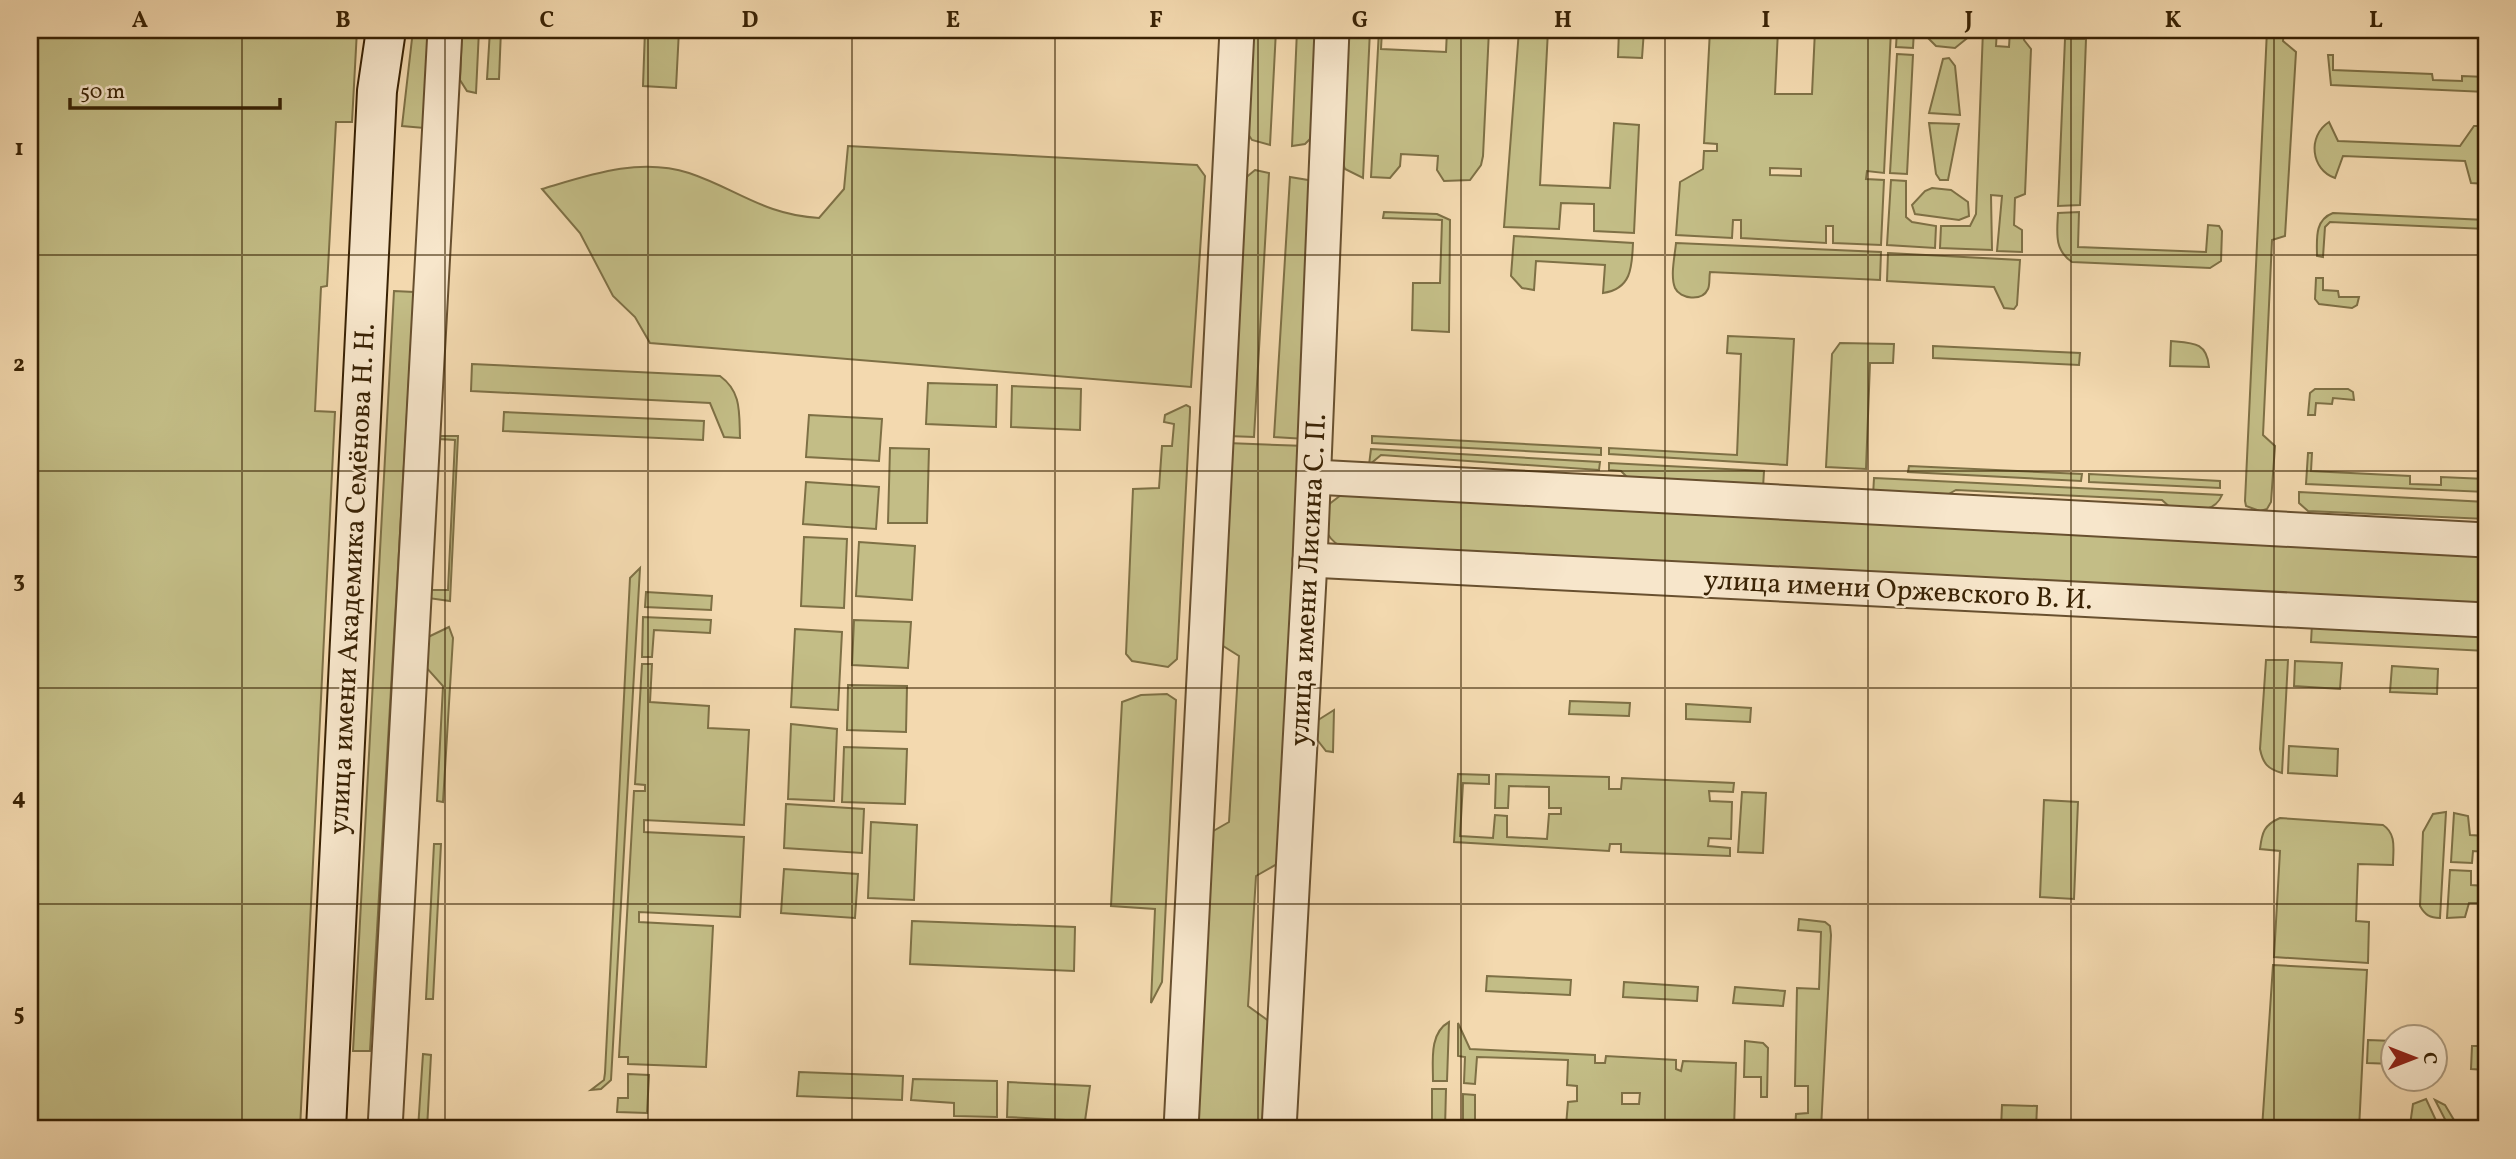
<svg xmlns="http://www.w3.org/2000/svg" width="2516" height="1159" font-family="Vollkorn,serif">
	<rect width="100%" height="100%" fill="#f3d9af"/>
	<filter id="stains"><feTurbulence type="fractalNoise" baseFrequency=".00286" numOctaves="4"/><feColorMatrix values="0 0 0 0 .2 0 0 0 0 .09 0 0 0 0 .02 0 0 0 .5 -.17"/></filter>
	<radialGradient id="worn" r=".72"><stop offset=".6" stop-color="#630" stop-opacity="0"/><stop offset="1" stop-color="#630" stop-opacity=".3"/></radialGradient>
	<g fill="#c3bd86" stroke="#7e7045" stroke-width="2" fill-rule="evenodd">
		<path d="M30 30H357L352 122H336L327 286 321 287 315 411 335 412 300 1129H30Z"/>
		<path d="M413 30H430L424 128 402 126Z"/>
		<path d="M462 30H479L476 93 467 91 460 80Z"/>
		<path d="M490 30H501L499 79H487Z"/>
		<path d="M645 30H679L676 88 643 86Z"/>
		<path d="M1252 30H1276L1270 145 1252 140 1248 134Z"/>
		<path d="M1297 30H1321L1312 137 1305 144 1292 146Z"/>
		<path d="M1347 30H1370L1363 178 1345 169 1341 158Z"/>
		<path d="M1379 30H1382L1381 49 1446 52 1447 30H1489L1483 156 1481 165 1470 180 1444 181 1437 170 1438 156 1401 154 1400 166 1390 178 1371 177Z"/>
		<path d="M1519 30H1548L1540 185 1610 188 1614 123 1639 125 1634 233 1594 231V204L1561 203 1559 229 1504 227Z"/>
		<path d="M1619 30H1644L1642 58 1618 57Z"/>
		<path d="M1710 30H1778L1775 94H1812L1815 30H1891L1884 173 1867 171 1866 179 1884 180 1881 245 1833 243V226H1826V243L1741 238V220H1733L1732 238 1676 235 1680 182 1703 169 1704 151H1717V144L1704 143ZM1770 168 1801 169V176L1770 175Z"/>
		<path d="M1897 30H1914L1913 48 1896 47Z"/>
		<path d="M1920 30H1976V31L1955 48 1936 46Z"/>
		<path d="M1983 30H1997L1996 46 2009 47 2010 30H2024V40L2031 49 2025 194 2015 198 2014 225 2022 230V252L1997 251 2002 196 1991 195 1992 250 1940 248 1941 226H1970L1976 214Z"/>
		<path d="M2267 30H2284L2283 41 2296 52 2285 236 2272 240 2263 435 2275 446 2271 502 2267 509 2260 511 2246 506 2245 501Z"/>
		<path d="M2065 39H2086L2080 205 2058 206Z"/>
		<path d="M1897 54 1913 55 1907 174 1890 173Z"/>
		<path d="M2328 55H2333V70L2432 74 2433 80 2462 81V76L2486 77V92L2331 85Z"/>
		<path d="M1949 58 1955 66 1960 115 1929 113 1943 59Z"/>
		<path d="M2329 122 2338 141 2460 146 2474 126H2486V184L2471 183 2465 161 2343 156 2335 178C2311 170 2307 136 2329 122Z"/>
		<path d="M1929 123 1959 124 1948 180H1940L1936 174Z"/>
		<path d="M848 146 1197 165 1205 176 1191 387 650 343 635 317 613 296 580 233 542 189C589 175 639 157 689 173 737 189 764 215 819 218L844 189Z"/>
		<path d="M1255 170 1269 173 1254 437 1228 436 1243 180Z"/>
		<path d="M1290 177 1308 180 1314 185 1306 439 1274 437Z"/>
		<path d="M1891 180 1906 181V217L1912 222 1936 226 1935 248 1887 245Z"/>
		<path d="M1932 188 1951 190 1968 202 1969 216 1959 220 1915 214 1912 205 1925 191Z"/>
		<path d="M1384 212 1437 214 1450 220 1449 332 1412 330 1413 283H1440L1442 220 1383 218Z"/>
		<path d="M2079 212 2078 247 2206 252 2208 225 2219 226 2222 231 2221 261 2210 268 2072 262C2054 250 2057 233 2058 213Z"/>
		<path d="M2333 213 2486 220V229L2330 222 2325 227 2323 257 2317 256C2317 240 2314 220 2333 213Z"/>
		<path d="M1514 236 1633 243C1632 266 1632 289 1603 293L1605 265 1536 261 1534 290 1522 288 1511 276Z"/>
		<path d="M1676 243 1881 252 1880 280 1710 272C1709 277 1710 285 1708 289 1702 302 1680 299 1675 288 1670 276 1675 255 1676 243Z"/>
		<path d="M1888 253 2020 260 2017 305 2014 309 2004 308 1994 287 1887 281Z"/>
		<path d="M2316 278H2323V290L2338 291 2339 297H2359L2357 305 2352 308 2319 304 2315 299Z"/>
		<path d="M394 291 414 292 370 1051H353Z"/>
		<path d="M1728 336 1794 339 1787 465 1609 454V448L1737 455 1741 354 1727 353Z"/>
		<path d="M2171 341C2193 343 2207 342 2209 367L2170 366Z"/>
		<path d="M1840 343 1894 344 1893 363H1870L1866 469 1826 467 1832 354Z"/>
		<path d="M1933 346 2080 353 2079 365 1933 358Z"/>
		<path d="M472 364 720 376C742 392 739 413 740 438L724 437 710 403 471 391Z"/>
		<path d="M928 383 997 385 996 427 926 424Z"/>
		<path d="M1012 386 1081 389 1080 430 1011 427Z"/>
		<path d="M2315 389H2348L2353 392 2354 400 2333 398 2332 404 2316 403 2315 415H2308L2310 393Z"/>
		<path d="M1186 405 1190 407V412L1177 659 1168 667 1132 661 1126 654 1133 489 1159 488 1162 446H1172L1174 424 1164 422 1165 415Z"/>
		<path d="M504 412 704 421 703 440 503 431Z"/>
		<path d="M809 415 882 419 879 461 806 457Z"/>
		<path d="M440 436H458L450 601 428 598 429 590H448L455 440 439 439Z"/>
		<path d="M1372 436 1601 448V455L1372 443Z"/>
		<path d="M1227 443 1306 446 1284 860 1256 876 1248 1006 1277 1027 1269 1129H1190L1208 834 1229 822 1239 656 1220 644Z"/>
		<path d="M890 448 929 449 927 523H888Z"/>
		<path d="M1371 449 1600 462 1599 470 1381 455 1369 465Z"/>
		<path d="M2308 453H2312L2311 471 2410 476V484L2441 485V477L2486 479V492L2306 484Z"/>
		<path d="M1609 463 1764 471 1763 488 1630 480 1621 471 1609 470Z"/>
		<path d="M1909 466 2082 474 2081 481 1908 472Z"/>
		<path d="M2089 474 2220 481V488L2089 482Z"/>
		<path d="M1874 478 2222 495C2214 515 2191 510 2173 510L2162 500 1956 490 1938 500 1873 496Z"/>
		<path d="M806 482 879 487 876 529 803 524Z"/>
		<path d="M2299 492 2486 502V519L2308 511 2299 503Z"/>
		<path d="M1341 495 2486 553V610L1340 546C1322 535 1325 524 1328 505Z"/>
		<path d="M804 537 847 539 844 608 801 606Z"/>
		<path d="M859 542 915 546 912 600 856 596Z"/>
		<path d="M640 568 611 1080 601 1089 591 1090 604 1080 605 1073 630 578Z"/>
		<path d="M646 592 712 596 711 610 645 607Z"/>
		<path d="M643 617 711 620 710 633 654 630 652 657H642Z"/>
		<path d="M854 620 911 622 908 668 852 665Z"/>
		<path d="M2312 624 2486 633V651L2311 642Z"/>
		<path d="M449 627 453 638 443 802 437 801 443 686 424 665 426 638Z"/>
		<path d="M795 629 842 632 838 710 791 707Z"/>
		<path d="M2266 660H2288L2282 773C2268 769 2263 764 2260 749Z"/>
		<path d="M2295 661 2342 663 2340 689 2294 686Z"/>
		<path d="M642 664H652L650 702 709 706 708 728 749 730 744 825 644 820V832L744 837 740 917 639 912V922L713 926 706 1067 628 1064V1057H619L634 791H645V785L635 784Z"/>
		<path d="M2392 666 2438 669 2437 694 2390 692Z"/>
		<path d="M848 685 907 686 906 732 847 730Z"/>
		<path d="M1167 694 1176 700 1162 982 1151 1003 1155 909 1111 906 1122 702 1141 695Z"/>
		<path d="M1570 701 1630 703 1629 716 1569 714Z"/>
		<path d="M1686 704 1751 708 1750 722 1686 719Z"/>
		<path d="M1334 710 1333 752 1326 751 1315 737V722Z"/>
		<path d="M791 724 837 729 834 801 788 799Z"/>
		<path d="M2289 746 2338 749 2337 776 2288 773Z"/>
		<path d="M844 747 907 749 905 804 842 802Z"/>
		<path d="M1458 774 1489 775V784L1463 783 1460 836 1493 838 1495 815 1507 816V837L1547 839 1549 814H1561V808H1549V787L1509 786 1508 808H1495L1496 774 1609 777V789H1621L1622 778 1734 783 1733 792 1709 791 1710 801 1732 802 1731 839 1709 838 1708 846 1730 848V856L1621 852V844H1610L1609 851 1454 842Z"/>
		<path d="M1742 792 1766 793 1763 853 1738 852Z"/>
		<path d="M2044 800 2078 802 2074 899 2040 897Z"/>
		<path d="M786 804 864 809 862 853 784 848Z"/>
		<path d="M2446 812 2440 918C2430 918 2425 915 2420 906L2423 832 2433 814Z"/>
		<path d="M2454 813 2468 816 2470 835 2486 836V852L2473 851 2472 863 2451 862Z"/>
		<path d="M2280 818 2383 825C2397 834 2393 850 2393 865L2358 864 2356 921 2369 922 2368 963 2274 957 2280 851 2260 849C2262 832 2264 825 2280 818Z"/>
		<path d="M871 822 917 825 914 900 868 898Z"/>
		<path d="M434 844H441L433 999H426Z"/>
		<path d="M784 869 858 874 855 918 781 913Z"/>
		<path d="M2450 870 2471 871V885L2486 886V903H2469L2465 917 2447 918Z"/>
		<path d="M1799 919 1825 922 1830 926 1831 935 1821 1129H1795L1796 1114 1808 1113V1086H1795L1797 988 1819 989 1821 932 1798 930Z"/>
		<path d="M912 921 1075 927 1074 971 910 964Z"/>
		<path d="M2273 965 2367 970 2359 1129H2262Z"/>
		<path d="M1487 976 1571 980 1570 995 1486 991Z"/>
		<path d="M1624 982 1698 987 1697 1001 1623 997Z"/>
		<path d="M1735 987 1785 991 1783 1006 1733 1003Z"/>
		<path d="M1449 1022 1447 1081H1433C1433 1061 1429 1033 1449 1022Z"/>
		<path d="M1458 1023 1470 1049 1595 1055V1063H1605L1606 1056 1676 1060V1069L1681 1071 1683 1061 1736 1063 1734 1129H1456L1457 1122H1463V1094L1475 1095V1122L1566 1126 1568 1102 1577 1101V1086L1567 1085 1568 1060 1477 1057 1475 1084 1464 1083 1465 1057 1458 1056ZM1622 1093H1640L1639 1104H1622Z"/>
		<path d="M2368 1040 2393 1041V1064L2367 1063Z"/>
		<path d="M1745 1041 1763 1043 1768 1048 1767 1097H1761V1077H1744Z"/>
		<path d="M2472 1046H2486V1070L2471 1069Z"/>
		<path d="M423 1054 431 1055 427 1129H418Z"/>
		<path d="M799 1072 903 1076 902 1100 797 1096Z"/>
		<path d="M628 1074 649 1075 647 1113 617 1112 618 1098H628Z"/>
		<path d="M913 1079 997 1081V1117L954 1116V1103L911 1100Z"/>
		<path d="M1008 1082 1090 1086 1085 1121 1007 1117Z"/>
		<path d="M1432 1089H1446L1445 1129H1432Z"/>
		<path d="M2426 1099 2440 1129H2415V1125H2410L2413 1104Z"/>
		<path d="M2435 1100 2445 1105 2454 1120 2486 1122V1129H2450Z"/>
		<path d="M2002 1105 2037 1106 2036 1129H2001Z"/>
	</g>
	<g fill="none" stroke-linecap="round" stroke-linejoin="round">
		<defs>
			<g id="minor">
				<path d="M1314 477 2486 540"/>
				<path d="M1310 560 2486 620"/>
				<path d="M385 1129 445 30"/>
				<path d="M1181 1129 1237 30"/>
				<path d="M1279 1129 1310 560 1332 30"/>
			</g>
			<path id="secondary" d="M326 1129 377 91 386 30"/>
		</defs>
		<use href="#minor" stroke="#68502f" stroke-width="37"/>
		<use href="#secondary" stroke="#392204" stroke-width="42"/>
		<use href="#minor" stroke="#f7e6cb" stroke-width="33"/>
		<use href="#secondary" stroke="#f7e6cb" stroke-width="38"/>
	</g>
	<path fill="none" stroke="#392204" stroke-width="2" stroke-opacity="0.55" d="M242 30V1129M445 30V1129M648 30V1129M852 30V1129M1055 30V1129M1258 30V1129M1461 30V1129M1665 30V1129M1868 30V1129M2071 30V1129M2274 30V1129M30 255H2486M30 471H2486M30 688H2486M30 904H2486"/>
	<g text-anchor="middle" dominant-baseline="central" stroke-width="5" stroke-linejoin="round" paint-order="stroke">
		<g font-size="28" fill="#392204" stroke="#f7e6cb">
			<text transform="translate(353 579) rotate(-87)">улица имени Академика Семёнова Н. Н.</text>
			<text transform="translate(1309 580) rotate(-87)">улица имени Лисина С. П.</text>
			<text transform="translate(1898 591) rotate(3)">улица имени Оржевского В. И.</text>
		</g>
	</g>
	<rect width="2516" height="1159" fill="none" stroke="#f3d9af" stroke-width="77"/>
	<g transform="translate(2414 1058) rotate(90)"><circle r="33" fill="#f7e6cb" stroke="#ab987b" stroke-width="2"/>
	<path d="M0-5L12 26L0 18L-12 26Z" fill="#8f2418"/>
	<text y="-10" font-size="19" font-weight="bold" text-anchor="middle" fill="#392204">С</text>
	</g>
	<path d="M70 98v10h210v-10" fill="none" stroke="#392204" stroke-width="3.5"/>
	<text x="80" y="98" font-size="21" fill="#392204" stroke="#f7e6cb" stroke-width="5" paint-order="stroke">50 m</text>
	<rect x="38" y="38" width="2440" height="1082" fill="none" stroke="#392204" stroke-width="2.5"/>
	<g font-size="23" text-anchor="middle" font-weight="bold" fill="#392204">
		<text x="140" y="27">A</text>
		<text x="343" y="27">B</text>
		<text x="547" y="27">C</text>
		<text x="750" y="27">D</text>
		<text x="953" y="27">E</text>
		<text x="1156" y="27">F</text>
		<text x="1360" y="27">G</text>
		<text x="1563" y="27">H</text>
		<text x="1766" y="27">I</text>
		<text x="1969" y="27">J</text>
		<text x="2173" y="27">K</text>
		<text x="2376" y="27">L</text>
		<text x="19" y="155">1</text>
		<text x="19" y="371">2</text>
		<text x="19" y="587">3</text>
		<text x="19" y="804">4</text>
		<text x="19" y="1020">5</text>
	</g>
	<rect width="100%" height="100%" filter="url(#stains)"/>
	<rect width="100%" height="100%" fill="url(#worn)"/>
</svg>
